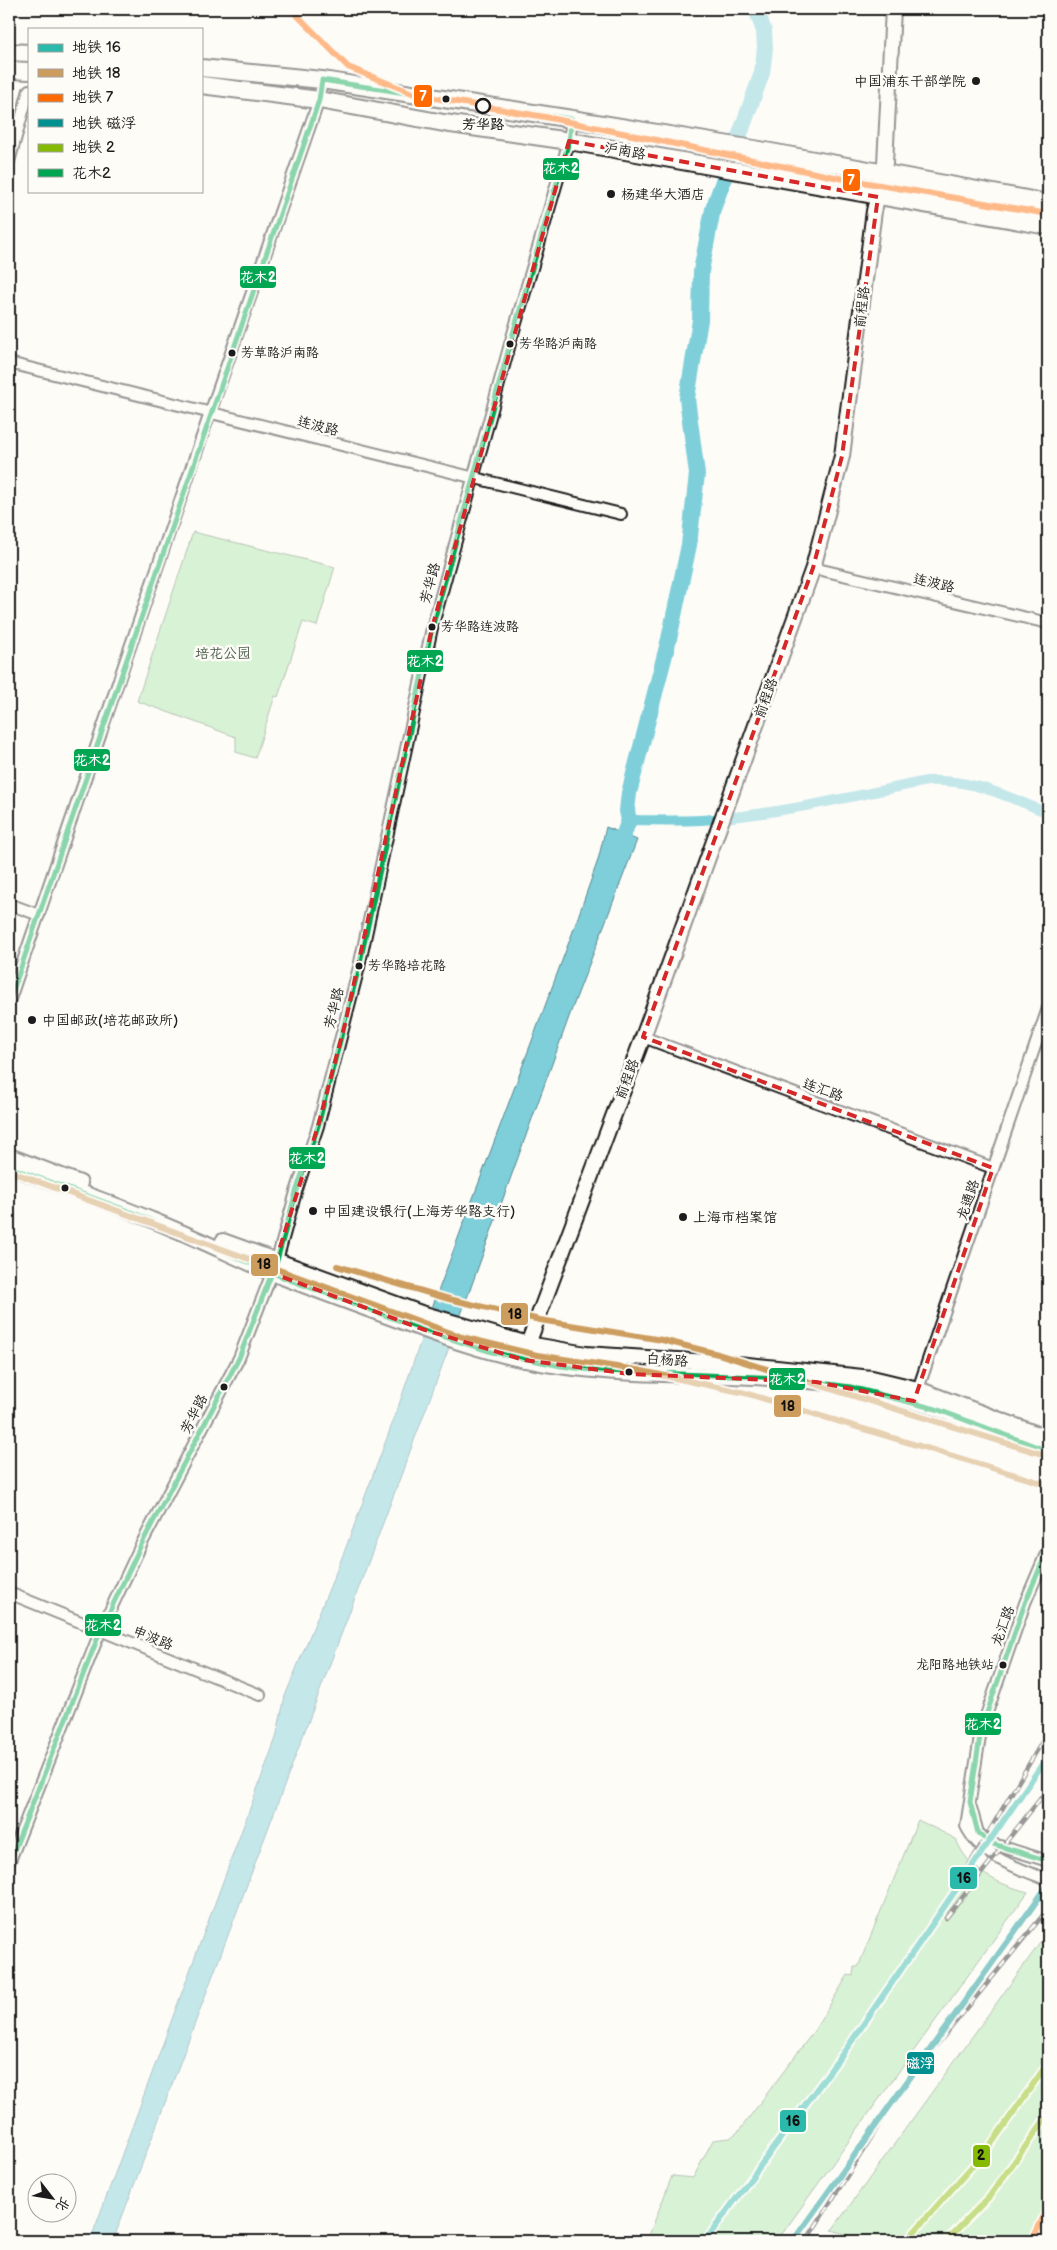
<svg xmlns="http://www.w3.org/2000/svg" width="1057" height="2250" font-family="'Balsamiq Sans','LXGW WenKai TC',sans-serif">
	<rect width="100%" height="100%" fill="#fdfcf7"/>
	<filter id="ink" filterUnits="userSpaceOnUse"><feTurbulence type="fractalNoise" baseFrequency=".02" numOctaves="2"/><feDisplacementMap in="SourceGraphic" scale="10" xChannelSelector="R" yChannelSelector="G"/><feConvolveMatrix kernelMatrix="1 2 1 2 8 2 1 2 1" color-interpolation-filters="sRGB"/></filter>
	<g filter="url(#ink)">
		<g fill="#ace6ab" stroke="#648164">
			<path d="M193 532 335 567 317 626 303 622 278 697 275 696 255 758 236 752V737L137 701Z"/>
			<path d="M918 1820 956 1839C968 1871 998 1884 1028 1892L777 2241H647L672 2176 693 2178 713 2140 730 2138 739 2131 814 2031 848 1975 853 1976 854 1967H858Z"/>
			<path d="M1048 1932V2217L1036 2238 1033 2241H868L832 2230Z"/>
		</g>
		<path fill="#7fcfda" stroke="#57878e" d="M606 827 637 840 573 1006 447 1353 113 2241H90L276 1738 285 1696 345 1550 394 1419 433 1305 572 934 598 860Z"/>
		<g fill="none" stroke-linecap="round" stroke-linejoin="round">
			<path stroke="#7fcfda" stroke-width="10" d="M629 820C657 820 685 822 713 819 785 813 857 795 927 781 972 778 1008 797 1048 813"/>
			<path stroke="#7fcfda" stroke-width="16" d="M616 855 629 820 627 811 629 793 669 639 689 545 697 474 687 398 700 320 701 271 713 209 762 73 765 48 764 31 756 9"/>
			<defs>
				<g id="street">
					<path d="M9 162 29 90"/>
					<path d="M9 363 621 514"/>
					<path d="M813 568 1048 623"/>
					<path d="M9 904 39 915"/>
					<path d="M9 1002 210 413 319 100"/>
					<path d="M643 1037 993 1168"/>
					<path d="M916 1395 1048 1008"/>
					<path d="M1048 1549 1025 1603 981 1730 966 1826C981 1857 1018 1868 1048 1880"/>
					<path d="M9 1593 260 1695"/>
					<path d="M971 1808 978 1833 990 1843 1048 1861"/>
					<path d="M9 1863 100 1632 141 1545 239 1358 277 1260 296 1192 318 1126 359 967 432 628 510 344 569 141 572 119"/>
				</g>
				<g id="secondary">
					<path d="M9 1156 80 1183"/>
					<path d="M9 1167C57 1184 105 1200 152 1220 193 1236 232 1256 272 1273 313 1289 354 1304 395 1319 437 1335 481 1351 525 1360 622 1381 721 1370 819 1382 902 1392 972 1420 1048 1451"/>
					<path d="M223 1241 421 1313 528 1344 586 1354 738 1364 872 1378 918 1389 1048 1438"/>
					<path d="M524 1360 528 1344 643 1037 813 568 842 456 874 211 885 163 893 9"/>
				</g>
				<g id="primary">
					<path d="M9 52 29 53"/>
					<path d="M201 68 322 80 572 119 760 150 1048 203"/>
					<path d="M9 70 29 71"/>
					<path d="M201 85 319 100 444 123 569 141 1048 226"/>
				</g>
			</defs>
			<use href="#street" stroke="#1c1c1c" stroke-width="14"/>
			<use href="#secondary" stroke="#1c1c1c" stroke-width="18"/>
			<use href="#primary" stroke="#1c1c1c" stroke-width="20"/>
			<use href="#street" stroke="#fdfcf7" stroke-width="10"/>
			<use href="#secondary" stroke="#fdfcf7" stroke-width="14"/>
			<use href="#primary" stroke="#fdfcf7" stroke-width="16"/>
			<defs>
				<g id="rail">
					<path d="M940 1914 1048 1732"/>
					<path d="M946 1918 1048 1789"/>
					<path d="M806 2241 905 2084 1048 1909"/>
				</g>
			</defs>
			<use href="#rail" stroke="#1c1c1c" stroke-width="4.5"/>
			<use href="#rail" stroke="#fdfcf7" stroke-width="2.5" stroke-dasharray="8" stroke-linecap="butt"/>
			<defs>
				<g id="bus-1">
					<path d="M9 1002 311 124 319 100 322 80 572 119 569 141 510 344 432 628 359 967 318 1126 296 1192 277 1260 239 1358 141 1545 100 1632 9 1863"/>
					<path d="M9 1167 134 1213 287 1279 427 1331 492 1352 561 1366 598 1371 782 1378 850 1387 936 1409 1048 1451"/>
					<path d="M1048 1549 1025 1603 981 1730 970 1802 978 1833 990 1843 1048 1861"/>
				</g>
			</defs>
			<use href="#bus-1" stroke="#fdfcf7" stroke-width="9"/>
			<use href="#bus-1" stroke="#00a651" stroke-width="5"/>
			<defs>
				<path id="metro-1" d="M705 2241 849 2045 1048 1756"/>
				<g id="metro-2">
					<path d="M9 1171 462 1337 537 1355 637 1370 745 1393 1048 1485"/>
					<path d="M337 1266 449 1299 540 1320 662 1340 718 1354 1048 1456"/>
				</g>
				<g id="metro-3">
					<path d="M291 9 348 67 417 95 545 117 839 178 1048 214"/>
					<path d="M1032 2241 1048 2207"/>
				</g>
				<path id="metro-4" d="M793 2241 1048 1885"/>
				<g id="metro-5">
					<path d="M906 2241 989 2147 1048 2063"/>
					<path d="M946 2241 989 2197 1048 2115"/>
				</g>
			</defs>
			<use href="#metro-1" stroke="#fdfcf7" stroke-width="10"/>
			<use href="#metro-2" stroke="#fdfcf7" stroke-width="10"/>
			<use href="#metro-3" stroke="#fdfcf7" stroke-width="10"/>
			<use href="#metro-4" stroke="#fdfcf7" stroke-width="10"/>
			<use href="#metro-5" stroke="#fdfcf7" stroke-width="10"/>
			<use href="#metro-1" stroke="#2ab9ab" stroke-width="6"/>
			<use href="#metro-2" stroke="#cd9d5e" stroke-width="6"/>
			<use href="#metro-3" stroke="#ff6900" stroke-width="6"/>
			<use href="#metro-4" stroke="#009090" stroke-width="6"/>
			<use href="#metro-5" stroke="#85bb04" stroke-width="6"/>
		</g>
	</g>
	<path d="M0 0H1057V2250H0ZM569 141 878 197 842 456 813 568 643 1037 993 1168 914 1401 816 1382 630 1374 524 1360 422 1329 272 1273 318 1126 345 1024 432 628Z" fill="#fdfcf7" fill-opacity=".55" fill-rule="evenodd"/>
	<path fill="none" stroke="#d62828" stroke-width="4" stroke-dasharray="10 6" stroke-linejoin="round" d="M569 141 878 197 842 456 813 568 643 1037 993 1168 914 1401 816 1382 630 1374 524 1360 422 1329 272 1273 318 1126 345 1024 432 628Z"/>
	<g fill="#1c1c1c" stroke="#fdfcf7" stroke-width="2">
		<circle cx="976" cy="81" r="5"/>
		<circle cx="446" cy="99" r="4.5"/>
		<circle cx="611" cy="194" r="5"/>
		<circle cx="510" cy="344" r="4.5"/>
		<circle cx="232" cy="353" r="4.5"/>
		<circle cx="432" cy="627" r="4.5"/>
		<circle cx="359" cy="966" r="4.5"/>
		<circle cx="32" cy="1020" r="5"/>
		<circle cx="65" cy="1188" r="4.5"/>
		<circle cx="313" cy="1211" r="5"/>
		<circle cx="683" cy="1217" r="5"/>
		<circle cx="629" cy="1372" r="4.5"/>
		<circle cx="224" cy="1387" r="4.5"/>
		<circle cx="1003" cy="1665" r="4.5"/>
	</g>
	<circle fill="#fdfcf7" stroke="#1c1c1c" stroke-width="2.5" cx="483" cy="106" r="7"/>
	<g text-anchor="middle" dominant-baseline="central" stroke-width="5" stroke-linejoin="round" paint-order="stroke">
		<g font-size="13" fill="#1c1c1c" stroke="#fdfcf7" text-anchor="start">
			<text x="519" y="344">芳华路沪南路</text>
			<text x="241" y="353">芳草路沪南路</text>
			<text x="441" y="627">芳华路连波路</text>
			<text x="368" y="966">芳华路培花路</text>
			<text x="994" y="1665" text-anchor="end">龙阳路地铁站</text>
		</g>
		<g font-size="14" fill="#1c1c1c" stroke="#fdfcf7" text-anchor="start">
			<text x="966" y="81" text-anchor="end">中国浦东干部学院</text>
			<text x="621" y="194">杨建华大酒店</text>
			<text x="42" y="1020">中国邮政(培花邮政所)</text>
			<text x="323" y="1211">中国建设银行(上海芳华路支行)</text>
			<text x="693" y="1217">上海市档案馆</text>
		</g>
		<g font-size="14" font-weight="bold" fill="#1c1c1c" stroke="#fdfcf7">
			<text x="483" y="124">芳华路</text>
		</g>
		<g font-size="14" fill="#1c1c1c" stroke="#fdfcf7">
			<text transform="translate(625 151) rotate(10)">沪南路</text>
			<text transform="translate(862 307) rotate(-83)">前程路</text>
			<text transform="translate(318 426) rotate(14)">连波路</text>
			<text transform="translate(430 583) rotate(-75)">芳华路</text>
			<text transform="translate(934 583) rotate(13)">连波路</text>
			<text transform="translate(766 698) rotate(-70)">前程路</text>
			<text transform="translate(334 1008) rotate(-76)">芳华路</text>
			<text transform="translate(627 1079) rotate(-69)">前程路</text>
			<text transform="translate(823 1090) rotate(20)">连汇路</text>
			<text transform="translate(968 1200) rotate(-71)">龙通路</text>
			<text transform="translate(667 1360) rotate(4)">白杨路</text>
			<text transform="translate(194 1414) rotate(-63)">芳华路</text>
			<text transform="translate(1003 1626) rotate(-70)">龙汇路</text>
			<text transform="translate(153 1638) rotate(22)">申波路</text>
		</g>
		<g font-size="14" fill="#475947" stroke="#fdfcf7">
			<text x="223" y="653">培花公园</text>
		</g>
	</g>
	<g stroke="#fdfcf7" stroke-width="2">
		<rect x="413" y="84" width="20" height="24" rx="5" fill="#ff6900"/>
		<rect x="542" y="157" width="38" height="24" rx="5" fill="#00a651"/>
		<rect x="842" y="168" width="19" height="24" rx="5" fill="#ff6900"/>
		<rect x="239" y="265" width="38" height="24" rx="5" fill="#00a651"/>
		<rect x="406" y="649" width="38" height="24" rx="5" fill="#00a651"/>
		<rect x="73" y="748" width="38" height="24" rx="5" fill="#00a651"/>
		<rect x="288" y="1146" width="38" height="24" rx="5" fill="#00a651"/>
		<rect x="250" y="1253" width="29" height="24" rx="5" fill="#cd9d5e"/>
		<rect x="500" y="1302" width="29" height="24" rx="5" fill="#cd9d5e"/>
		<rect x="768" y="1367" width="38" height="24" rx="5" fill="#00a651"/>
		<rect x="773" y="1394" width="29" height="24" rx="5" fill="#cd9d5e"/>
		<rect x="84" y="1613" width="38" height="24" rx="5" fill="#00a651"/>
		<rect x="964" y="1712" width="38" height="24" rx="5" fill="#00a651"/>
		<rect x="949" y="1866" width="29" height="24" rx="5" fill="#2ab9ab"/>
		<rect x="906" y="2051" width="29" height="24" rx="5" fill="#009090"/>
		<rect x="779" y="2109" width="28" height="24" rx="5" fill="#2ab9ab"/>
		<rect x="972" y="2144" width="19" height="24" rx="5" fill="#85bb04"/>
	</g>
	<g font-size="14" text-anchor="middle" font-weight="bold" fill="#fff">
		<text x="423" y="101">7</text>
		<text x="561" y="173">花木2</text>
		<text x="851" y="185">7</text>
		<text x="258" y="282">花木2</text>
		<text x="425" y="666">花木2</text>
		<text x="92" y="765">花木2</text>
		<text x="307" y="1163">花木2</text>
		<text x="787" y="1384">花木2</text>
		<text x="103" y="1630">花木2</text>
		<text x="983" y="1729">花木2</text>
		<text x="920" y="2068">磁浮</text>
	</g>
	<g font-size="14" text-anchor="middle" font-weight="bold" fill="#111">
		<text x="264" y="1269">18</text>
		<text x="515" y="1319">18</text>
		<text x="788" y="1411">18</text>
		<text x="964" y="1883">16</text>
		<text x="793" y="2126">16</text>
		<text x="981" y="2160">2</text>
	</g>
	<rect width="1057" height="2250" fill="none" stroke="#fdfcf7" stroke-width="30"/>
	<rect x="15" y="15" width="1027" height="2220" fill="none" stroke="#1c1c1c" stroke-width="2" filter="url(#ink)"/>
	<rect x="28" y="28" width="175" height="165" fill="#fdfcf7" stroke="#a3a29f"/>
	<rect x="38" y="44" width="25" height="8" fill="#2ab9ab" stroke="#a3a29f"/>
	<text x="72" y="52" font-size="15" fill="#1c1c1c">地铁 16</text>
	<rect x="38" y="69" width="25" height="8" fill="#cd9d5e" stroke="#a3a29f"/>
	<text x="72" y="78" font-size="15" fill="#1c1c1c">地铁 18</text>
	<rect x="38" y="94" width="25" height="8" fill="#ff6900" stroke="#a3a29f"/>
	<text x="72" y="102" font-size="15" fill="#1c1c1c">地铁 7</text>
	<rect x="38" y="119" width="25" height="8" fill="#009090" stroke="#a3a29f"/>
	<text x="72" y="128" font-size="15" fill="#1c1c1c">地铁 磁浮</text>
	<rect x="38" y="144" width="25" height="8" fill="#85bb04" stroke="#a3a29f"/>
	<text x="72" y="152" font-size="15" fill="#1c1c1c">地铁 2</text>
	<rect x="38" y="169" width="25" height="8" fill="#00a651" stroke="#a3a29f"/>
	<text x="72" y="178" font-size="15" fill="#1c1c1c">花木2</text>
	<g transform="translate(52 2198) rotate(121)"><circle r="24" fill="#fdfcf7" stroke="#a3a29f"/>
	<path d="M0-4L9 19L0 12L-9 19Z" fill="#1c1c1c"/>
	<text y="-8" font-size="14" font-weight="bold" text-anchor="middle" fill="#1c1c1c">北</text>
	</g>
</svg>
